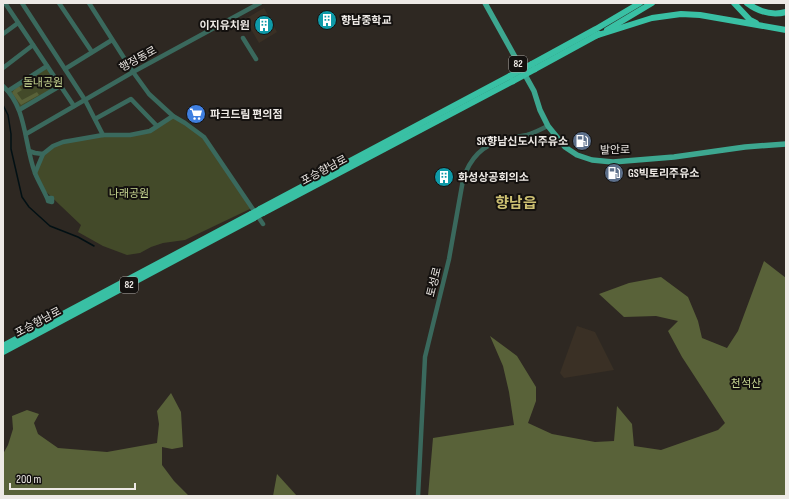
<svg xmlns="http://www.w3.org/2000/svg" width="789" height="499" font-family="'Sofia Sans Condensed','Noto Sans KR',sans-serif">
	<rect width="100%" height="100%" fill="#2e2822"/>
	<g fill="#3a3025">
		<path d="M264 8 277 32 259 43 245 19Z"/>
		<path d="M577 326 595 332 614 370 564 378 560 373Z"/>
	</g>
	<g fill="#434a29">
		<path d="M47 66 60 86 19 110 8 91Z"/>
		<path d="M173 116 204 137 252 208 185 240 163 243 151 247 140 253 127 255 103 246 78 232 81 225 41 187 35 173 38 162 53 146 103 135 141 133Z"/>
	</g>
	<g fill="#596239">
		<path d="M19 86 22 90 17 93 22 100 37 92 39 95 21 105 12 93 14 90Z"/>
		<path d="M764 261 786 278V496H428L433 438 514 425 509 392 503 366 490 336 517 356 536 387V401L528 423 552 434 595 442 614 441 617 406 632 424 634 446 661 450 718 430 725 423 682 357 668 331 678 321 656 316 624 317 599 294 629 283 661 277 688 297 698 321 702 338 727 348 738 331Z"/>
		<path d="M171 393 181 412 183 447 172 449 162 447V465L174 481 189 496H3V454L8 445 13 429 12 416 27 410 39 414 34 423 38 434 58 448 107 452 157 443 159 424 157 411Z"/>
		<path d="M277 474 297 496H273Z"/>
	</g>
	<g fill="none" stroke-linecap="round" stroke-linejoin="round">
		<path stroke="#021014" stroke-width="1.5" d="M3 105 8 115 11 134V149L22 197 29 207 50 226 78 237 94 246"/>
		<g stroke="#3a695d" stroke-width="4.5">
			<path d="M5 3 74 106"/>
			<path d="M22 3 85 100 103 135"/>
			<path d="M59 3 92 52"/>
			<path d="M89 3 133 72 149 94 173 116 185 123 204 137 263 224"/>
			<path d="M3 34 18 23"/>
			<path d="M243 38 256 59"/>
			<path d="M3 68 33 45"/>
			<path d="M65 69 112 40"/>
			<path d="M3 86C27 108 24 144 35 173 37 179 48 198 48 201L52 202V198H48"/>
			<path d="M8 91 47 66"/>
			<path d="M19 110 60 86"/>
			<path d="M95 119 131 99 157 126"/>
			<path d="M26 134 133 72 260 3"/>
			<path d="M29 151 35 153 43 154 53 146 63 142 103 135H130L150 131 173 116"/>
			<path d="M35 173 43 154"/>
			<path d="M418 496 425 357 449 259 463 180C469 160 482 145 503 140 511 137 519 137 527 135 534 133 541 129 548 126"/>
		</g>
		<path stroke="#3da790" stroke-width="5.5" d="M485 3 534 91 540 110 548 126 565 147 577 155 592 160 613 162 674 157 745 147 786 144"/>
		<g stroke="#39c0a4" stroke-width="6">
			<path d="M734 3 750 20 756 23"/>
			<path d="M747 3C759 12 771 16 786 12"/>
			<path d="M607 30 652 3"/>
			<path d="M595 36 652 18 681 14 700 15 786 30"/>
			<path d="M532 64 596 29 640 3"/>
			<path d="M535 69 599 34"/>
			<path d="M260 209 510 76"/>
			<path d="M263 213 513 81"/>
			<path d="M3 346 251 214"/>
			<path d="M3 352 254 218"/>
		</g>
		<g stroke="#39c0a4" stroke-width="6">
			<path d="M510 76 532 64"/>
			<path d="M513 81 535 69"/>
			<path d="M251 214 260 209"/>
			<path d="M254 218 263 213"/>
		</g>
	</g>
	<defs>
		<symbol id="building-disc" viewBox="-11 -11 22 22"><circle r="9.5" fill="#0f9aa8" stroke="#14110f"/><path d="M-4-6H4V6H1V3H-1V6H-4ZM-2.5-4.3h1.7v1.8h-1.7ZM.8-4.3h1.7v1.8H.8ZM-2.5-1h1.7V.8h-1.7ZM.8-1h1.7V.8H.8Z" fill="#fff"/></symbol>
		<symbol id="supermarket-disc" viewBox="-11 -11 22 22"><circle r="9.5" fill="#3f7fe0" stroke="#14110f"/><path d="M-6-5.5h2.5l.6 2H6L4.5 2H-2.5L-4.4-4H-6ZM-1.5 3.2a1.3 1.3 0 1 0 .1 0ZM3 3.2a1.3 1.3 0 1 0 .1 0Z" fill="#fff"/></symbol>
		<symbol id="fuel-disc" viewBox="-11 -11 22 22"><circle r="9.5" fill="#5c6f8a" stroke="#14110f"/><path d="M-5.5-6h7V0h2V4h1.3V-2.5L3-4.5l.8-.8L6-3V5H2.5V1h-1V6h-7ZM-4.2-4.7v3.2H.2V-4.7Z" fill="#fff"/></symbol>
	</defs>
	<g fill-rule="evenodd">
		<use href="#building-disc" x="316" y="9" width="22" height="22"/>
		<use href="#building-disc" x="253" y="14" width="22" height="22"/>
		<use href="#supermarket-disc" x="185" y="103" width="22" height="22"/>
		<use href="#fuel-disc" x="571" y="130" width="22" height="22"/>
		<use href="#fuel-disc" x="603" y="162" width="22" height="22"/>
		<use href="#building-disc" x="433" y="166" width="22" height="22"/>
	</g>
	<g text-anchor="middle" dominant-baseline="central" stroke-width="4" stroke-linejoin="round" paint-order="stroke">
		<g fill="#14110f" stroke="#aca8a5" stroke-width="1">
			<rect x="509" y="56" width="18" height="16" rx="3"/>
			<rect x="120" y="277" width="18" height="16" rx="3"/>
		</g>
		<g font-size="10" font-weight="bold" fill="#ede9e5">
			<text x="518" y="64">82</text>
			<text x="129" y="285">82</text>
		</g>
		<g font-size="11" font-weight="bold" fill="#ede9e5" stroke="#14110f" text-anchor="start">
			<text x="341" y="20">향남중학교</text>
			<text x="250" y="25" text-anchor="end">이지유치원</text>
			<text x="210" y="114">파크드림 편의점</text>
			<text x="568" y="141" text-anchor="end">SK향남신도시주유소</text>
			<text x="628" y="173">GS빅토리주유소</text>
			<text x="458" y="177">화성상공회의소</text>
		</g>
		<g font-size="11" fill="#ede9e5" stroke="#14110f">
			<text transform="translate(138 59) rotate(-29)">행정동로</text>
			<text transform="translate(615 150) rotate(-1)">발안로</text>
			<text transform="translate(324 170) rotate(-28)">포승향남로</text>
			<text transform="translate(434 282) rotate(-76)">토성로</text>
			<text transform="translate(38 322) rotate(-28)">포승향남로</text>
		</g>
		<g font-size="11" fill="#c6d591" stroke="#14110f">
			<text x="43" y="82">돌내공원</text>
			<text x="129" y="193">나래공원</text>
			<text x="746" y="383">천석산</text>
		</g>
		<g font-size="15" font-weight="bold" fill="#cdc072" stroke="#14110f">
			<text x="516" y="203">향남읍</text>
		</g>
	</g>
	<rect width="789" height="499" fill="none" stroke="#ede9e5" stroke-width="8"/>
	<path d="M10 483v6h125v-6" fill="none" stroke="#ede9e5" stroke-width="2"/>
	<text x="16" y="483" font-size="12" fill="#ede9e5" stroke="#14110f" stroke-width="3" paint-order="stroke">200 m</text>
</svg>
